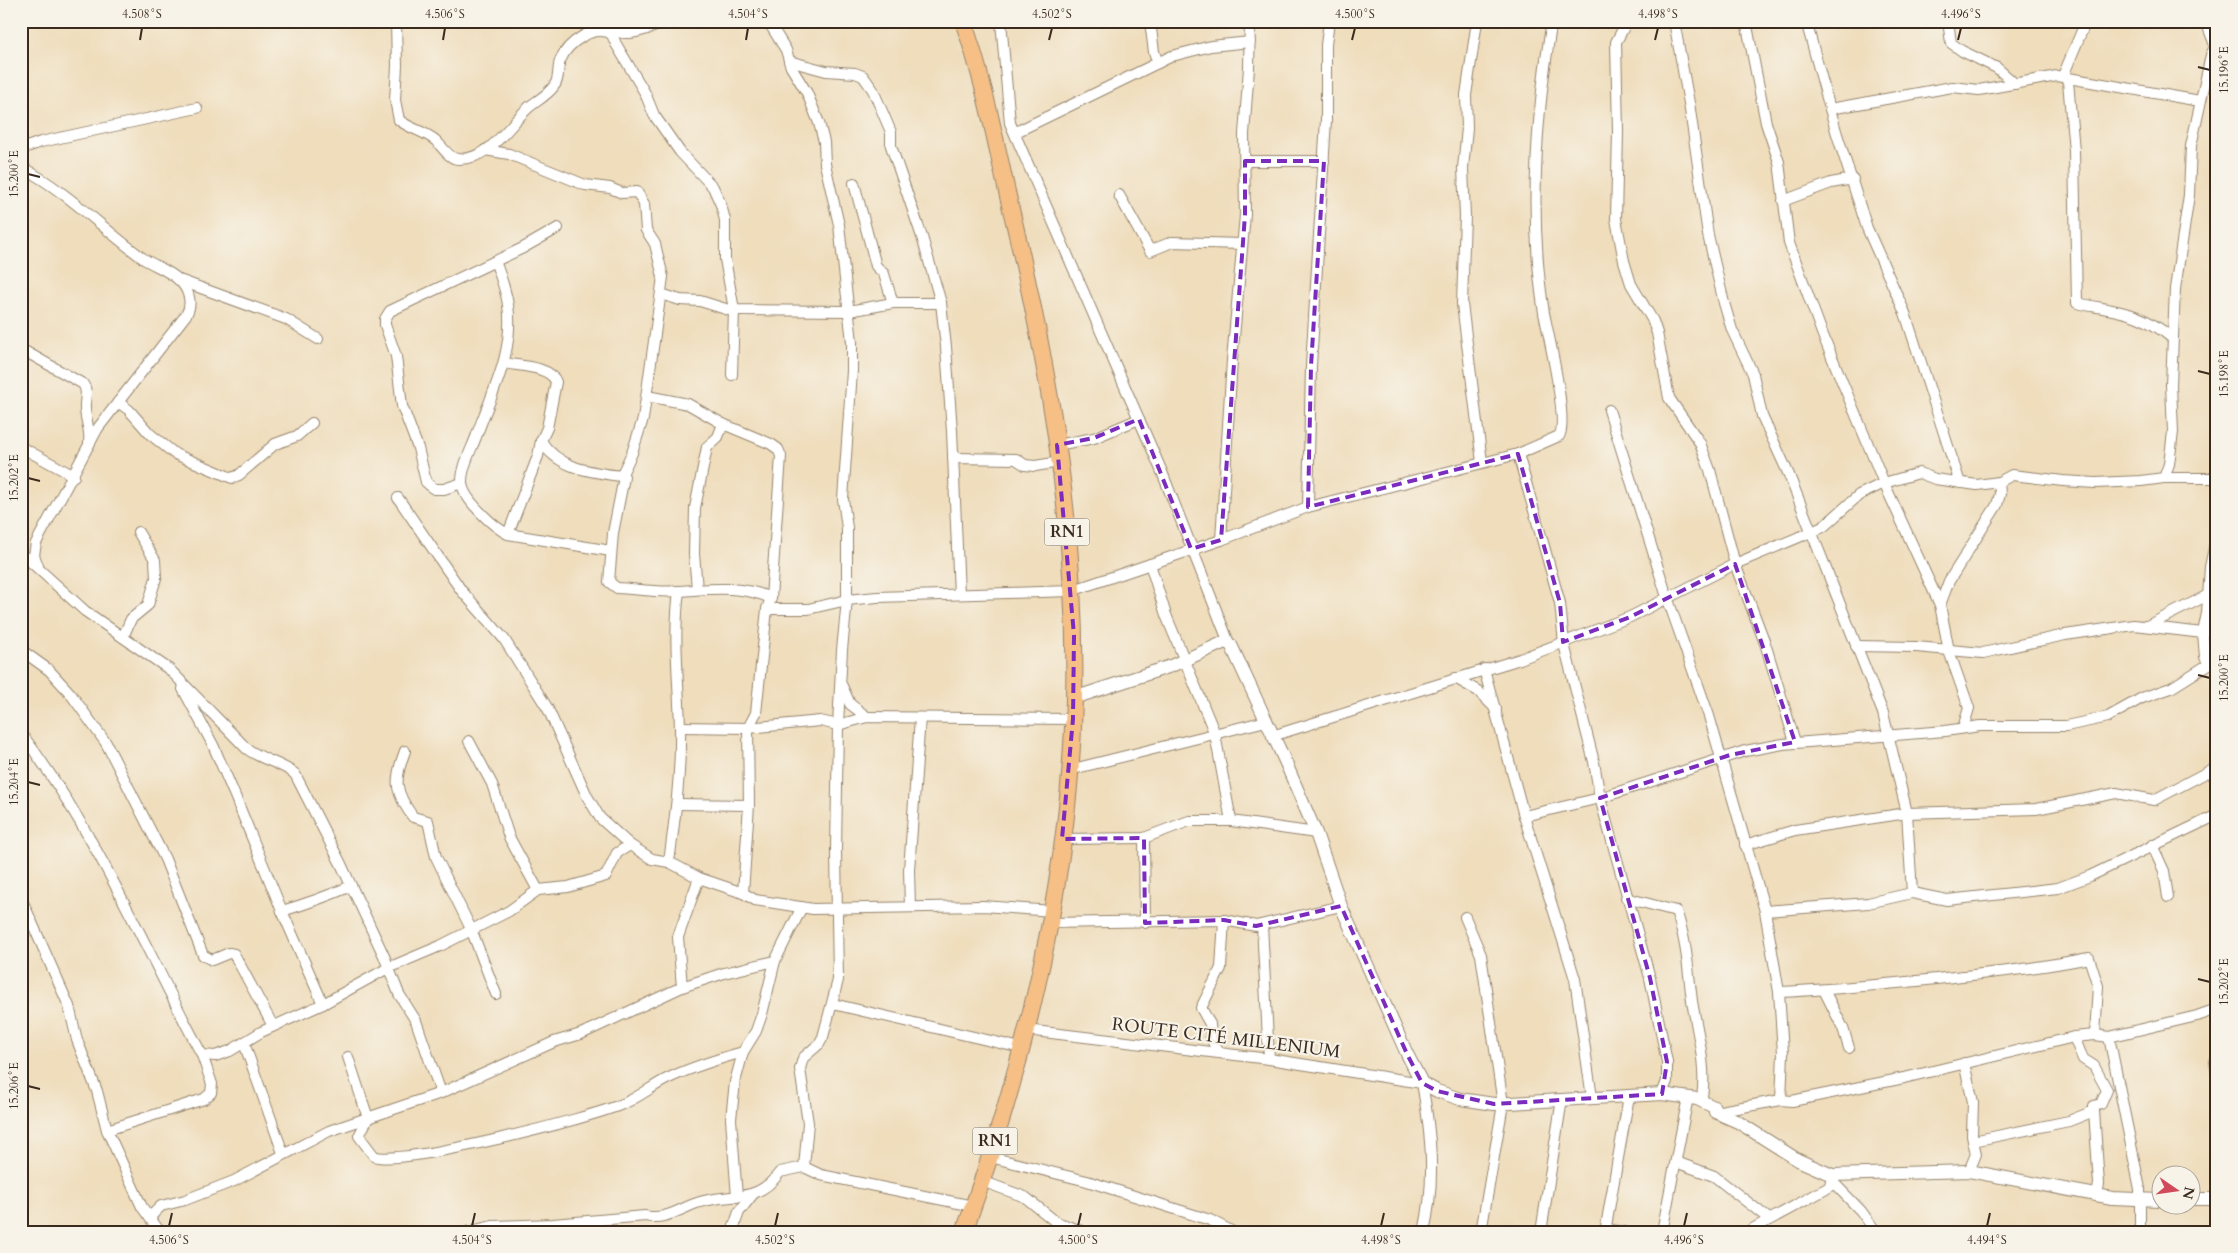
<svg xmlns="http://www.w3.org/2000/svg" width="2238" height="1253" font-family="Cardo,serif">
	<rect width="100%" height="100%" fill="#f7f3e8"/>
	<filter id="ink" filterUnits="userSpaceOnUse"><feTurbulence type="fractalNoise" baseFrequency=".02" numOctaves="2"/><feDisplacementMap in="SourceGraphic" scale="10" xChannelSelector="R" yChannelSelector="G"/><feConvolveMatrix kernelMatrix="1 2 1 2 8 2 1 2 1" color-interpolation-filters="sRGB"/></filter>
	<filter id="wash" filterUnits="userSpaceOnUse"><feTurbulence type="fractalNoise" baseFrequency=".0096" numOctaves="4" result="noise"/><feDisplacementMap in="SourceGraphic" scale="20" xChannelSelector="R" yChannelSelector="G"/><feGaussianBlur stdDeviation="1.12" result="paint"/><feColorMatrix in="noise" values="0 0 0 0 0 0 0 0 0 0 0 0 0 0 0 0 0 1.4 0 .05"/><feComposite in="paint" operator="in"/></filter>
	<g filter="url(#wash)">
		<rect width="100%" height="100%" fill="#efddbc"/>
	</g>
	<g filter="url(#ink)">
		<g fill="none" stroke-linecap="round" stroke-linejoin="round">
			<defs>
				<g id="minor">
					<path d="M396 21 397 66 395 100 399 120C410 129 424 131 435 140 442 146 449 159 458 159 490 160 508 126 528 108 536 101 547 96 554 86 560 79 557 69 560 61 567 43 593 24 612 34"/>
					<path d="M601 21C619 43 646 30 669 21"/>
					<path d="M768 21 786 50 791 67 807 93 819 123 824 142 825 164 839 225 852 342V371L843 499 847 528V600L842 650 838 725 836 851 838 980 823 1037 819 1044 803 1058 800 1069 808 1123 804 1167"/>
					<path d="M1001 21 1010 123 1162 472 1229 643"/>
					<path d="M1150 21 1154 52 1158 63"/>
					<path d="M1477 21 1466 95 1467 128 1463 168 1465 216 1462 304 1482 462"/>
					<path d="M1624 21 1623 29 1616 42 1618 131 1616 219 1624 261 1631 284 1653 321 1657 333 1669 398 1700 443 1710 470 1735 564 1765 643 1795 742"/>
					<path d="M1674 21 1689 103 1708 235 1724 303 1732 330 1753 374 1762 416 1789 475 1883 713 1907 813 1912 893"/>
					<path d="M1746 21 1766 123 1779 162 1789 243 1822 333 1884 483 1940 605 1949 651 1969 708 1963 728"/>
					<path d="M1806 21 1836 131 1867 228 1905 313 1960 483"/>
					<path d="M1948 21 1951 43 1962 51 1997 68 2015 84"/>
					<path d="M2210 21 2208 27 2215 45"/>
					<path d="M610 30 616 44 645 93 654 115 680 152 713 187 721 205 725 220V259L734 310 732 375"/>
					<path d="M789 61 826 71 855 73 863 76 873 90 891 132V146L922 237 941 303 946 347 952 431 959 594"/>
					<path d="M2063 76 2068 81 2074 151 2077 303C2117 312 2138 310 2172 338"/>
					<path d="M2063 76 2086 21"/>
					<path d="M1830 109 1952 87 1979 90 2057 76 2200 101"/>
					<path d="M1016 132 1172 56 1211 46 1250 42"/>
					<path d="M21 149 41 142 197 108"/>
					<path d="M485 150 509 154 585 185 610 188 622 193 637 192 644 204 646 230 655 244 663 277 643 419 632 453 621 476 624 477 613 533 609 582 617 588C637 589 659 593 679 591 711 589 740 585 771 598"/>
					<path d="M1245 161H1324"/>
					<path d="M21 167C67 191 103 229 144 259 155 266 170 271 180 281 189 290 193 304 186 315L98 428 36 543 34 555 38 566"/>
					<path d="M854 183 876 266 884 274 893 303"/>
					<path d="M1119 195 1150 251 1172 242 1242 244"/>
					<path d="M1783 201 1831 183 1853 179"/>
					<path d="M495 261C500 275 506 290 508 305 515 353 491 394 476 437 471 450 462 467 462 481 461 498 495 528 508 534L611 551"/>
					<path d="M179 280 286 319 318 339"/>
					<path d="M661 294 680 300 700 301 729 310 849 311 893 303H941"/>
					<path d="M21 349 83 384C89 392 84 400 85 408 85 420 91 430 89 442"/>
					<path d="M504 363C518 366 551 366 556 382L547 428 541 441 538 456 508 534"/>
					<path d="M647 396 688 404 723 424 771 444 778 449 781 456 771 598 767 609 756 713 748 728 749 805 743 893"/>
					<path d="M118 402 129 410 150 434 175 454 232 478 239 475 275 444 297 436 312 423"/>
					<path d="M1609 410 1667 597 1709 716 1765 911 1779 992 1783 1053 1781 1100"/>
					<path d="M541 441C559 469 591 472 621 476"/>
					<path d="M1057 445 1094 438 1139 419"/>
					<path d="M21 447 74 476"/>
					<path d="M1518 454 1560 603 1564 644 1594 762 1600 798 1650 978 1667 1062V1081L1662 1094"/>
					<path d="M953 458 1016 459 1025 465 1035 466 1060 462"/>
					<path d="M2164 478H2217"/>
					<path d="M462 483 444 489H434L426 482 418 448 402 406 396 356 385 325V319L390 311 523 248 558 228"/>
					<path d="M398 498 461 590 504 639 548 709 587 796 600 818 630 845 652 859 669 862 699 878 743 893 755 900 813 909 983 906 1053 911"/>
					<path d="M1308 507 1311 366 1326 120V45L1329 21"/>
					<path d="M1221 540 1232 360 1245 215 1244 134 1249 68 1250 21"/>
					<path d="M21 553 85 611 170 670 246 748C261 760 280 762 295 774L341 864 384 956 399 994 416 1021 441 1093"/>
					<path d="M1150 564 1166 615 1215 734 1231 821"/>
					<path d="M697 589 694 554 695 508 707 447 718 437 723 424"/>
					<path d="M1940 605 1949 581 1997 505 2000 494 1999 482"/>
					<path d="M767 609H808L847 600 877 597 1071 591 1221 540 1308 507 1518 454 1559 436C1569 422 1548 333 1544 313 1529 219 1536 114 1552 21"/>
					<path d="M2147 626 2208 595"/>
					<path d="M123 637 131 619 148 605 156 578 155 560 138 532"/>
					<path d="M1856 646 1916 647 1983 653 2065 635 2134 625 2203 633"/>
					<path d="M21 650 49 670 70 693 106 743 165 859 203 955 212 960 229 953 234 954 273 1026"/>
					<path d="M2209 664 2205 657 2203 633 2207 613 2210 567 2217 534"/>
					<path d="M1484 669 1524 816 1575 979 1592 1098"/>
					<path d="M1455 678 1478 691 1496 709"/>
					<path d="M842 686 850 704 867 717"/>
					<path d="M183 689 213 745 235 796 282 911C306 904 328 896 351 886"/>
					<path d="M680 727 748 728 820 721 838 725 867 717 1073 719"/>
					<path d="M21 733C96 832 144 946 202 1055L212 1084 211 1093 204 1099 107 1130"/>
					<path d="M1272 736 1520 659 1630 617 1735 564 1823 527 1859 495 1884 483 1919 473 1935 479 1977 485 1999 482 2012 475 2063 481 2095 483 2141 481 2164 478 2169 464 2173 432 2171 385 2175 289 2189 195 2191 146 2211 55 2217 43"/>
					<path d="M469 741 492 784 509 837 538 890"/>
					<path d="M405 751C394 780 394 791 413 817L428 821 436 857 471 929 496 994"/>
					<path d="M1069 770 1266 721"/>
					<path d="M2210 771 2217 781"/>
					<path d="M677 804 749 805"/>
					<path d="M1524 816 1600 798 1745 751 1783 744 1945 731 1980 726H2066L2108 717 2142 698 2171 688 2217 659"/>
					<path d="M1144 838 1145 923"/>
					<path d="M1062 839 1144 838 1189 821H1231L1316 833"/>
					<path d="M1745 845 1795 830 1907 813 2036 809 2116 793 2154 800 2217 767"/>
					<path d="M2152 845 2164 871 2168 897"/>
					<path d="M669 862C675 818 681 773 680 729 679 683 673 637 679 591"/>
					<path d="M21 898 69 1006 77 1040 97 1091 107 1130 142 1207 160 1232"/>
					<path d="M1626 898 1676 911C1687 942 1688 969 1692 1001 1697 1032 1707 1066 1702 1097L1697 1099"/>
					<path d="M910 907 909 870 920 718"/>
					<path d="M282 911 323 1004"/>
					<path d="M1765 911 1868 903 1912 893 1947 900 2058 888 2090 876 2217 815"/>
					<path d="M1465 917 1481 955 1503 1104 1481 1232"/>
					<path d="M1051 923 1224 920 1256 926 1341 906"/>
					<path d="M1262 925 1269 1059"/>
					<path d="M682 987 678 937 699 878"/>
					<path d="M1824 990 1843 1028 1849 1048"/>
					<path d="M1779 992C1828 990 1877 985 1927 980 1981 974 2035 969 2089 958L2098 986 2095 1035"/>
					<path d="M833 1004 1021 1048"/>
					<path d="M1026 1030 1269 1059 1422 1083C1431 1134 1436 1180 1424 1232"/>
					<path d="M2074 1037 2083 1059 2094 1066 2107 1090 2101 1104 2094 1106V1111L2099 1184 2097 1195"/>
					<path d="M2109 1037 2140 1189V1232"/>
					<path d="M244 1043 283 1153"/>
					<path d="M1220 1053 1211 1039 1210 1024 1201 1008 1221 968 1224 920"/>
					<path d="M202 1055 215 1056 230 1051 261 1032 323 1004 388 968 440 946 509 911 538 890 568 887 606 876 617 853 630 845"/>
					<path d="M348 1057 368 1118 359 1136 374 1156C400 1167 592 1118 625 1103 641 1096 655 1084 671 1077 695 1066 718 1059 743 1052"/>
					<path d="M2215 1062 2217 1073"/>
					<path d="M1964 1063 1973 1102 1972 1136 1976 1154 1969 1171"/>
					<path d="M1715 1112 1781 1100 1792 1101 1904 1078 2074 1037 2095 1035 2109 1037 2197 1016 2217 1009"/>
					<path d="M1973 1141 2069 1121 2094 1111"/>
					<path d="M990 1157 1087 1181 1210 1220 1233 1232"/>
					<path d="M1676 1162 1714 1176 1769 1219"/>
					<path d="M982 1181 1025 1197 1056 1222 1084 1232"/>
					<path d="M1832 1181 1861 1211 1876 1232"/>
					<path d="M737 1197 731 1119 735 1082 743 1052 756 1031 762 1014 775 961 802 907"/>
					<path d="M150 1217 161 1206 185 1200 234 1181 329 1131 441 1093 554 1042 581 1034 682 987 724 973 775 961"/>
					<path d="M1606 1229 1625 1232"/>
					<path d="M467 1232 492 1226 553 1224 645 1216C666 1221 680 1208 700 1202 732 1192 756 1205 780 1172L804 1167 821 1175 973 1206"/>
					<path d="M732 1232 739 1212 753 1194"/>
					<path d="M1541 1232 1562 1099"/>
					<path d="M1605 1232 1629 1096"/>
					<path d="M1662 1232 1688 1097"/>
					<path d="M1747 1232 1826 1189 1830 1186 1832 1175"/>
				</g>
				<g id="tertiary">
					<path d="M1074 698 1171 666 1225 642 1231 645 1285 761 1316 833 1341 906 1407 1054 1422 1083 1437 1091 1460 1099 1494 1104 1662 1094 1697 1099 1714 1107 1715 1112 1738 1122 1798 1160 1832 1175 1969 1171 2112 1198 2160 1200"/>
					<path d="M2190 1199H2217"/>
				</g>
				<path id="trunk" d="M963 21C987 88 998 157 1015 226 1051 380 1078 540 1074 699 1070 881 1026 1061 964 1232"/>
			</defs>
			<use href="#minor" stroke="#95846d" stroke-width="12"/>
			<use href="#tertiary" stroke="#95846d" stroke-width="14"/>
			<use href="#trunk" stroke="#95846d" stroke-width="18"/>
			<use href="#minor" stroke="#fff" stroke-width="10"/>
			<use href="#tertiary" stroke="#fff" stroke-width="12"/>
			<use href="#trunk" stroke="#f5bf86" stroke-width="16"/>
		</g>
	</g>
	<path fill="none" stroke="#7b2cbf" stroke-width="4" stroke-dasharray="10 6" stroke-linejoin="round" d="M1245 161H1324L1311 366 1308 507 1518 454 1560 603 1563 642 1630 617 1735 564 1795 742 1730 755 1600 798 1650 978 1667 1062 1662 1094 1494 1104 1437 1091 1422 1083 1407 1054 1341 906 1256 926 1224 920 1145 923 1144 838 1062 839 1073 719 1074 635 1057 445 1094 438 1139 419 1191 549 1221 540 1245 215Z"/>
	<path fill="none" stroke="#3b2a1e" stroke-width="2" d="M140 40 142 28M443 40 445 28M746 40 748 28M1049 40 1052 28M1352 40 1355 28M1655 40 1658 28M1958 40 1961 28M2198 67 2210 70M28 174 40 177M2198 371 2210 374M28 478 40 481M2198 675 2210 678M28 782 40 785M2198 979 2210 982M28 1086 40 1089M169 1226 172 1213M472 1226 475 1213M775 1226 778 1213M1078 1226 1081 1213M1381 1226 1384 1213M1684 1226 1687 1213M1987 1226 1990 1213"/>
	<g text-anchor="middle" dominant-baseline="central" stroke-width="4.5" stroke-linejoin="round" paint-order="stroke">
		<g fill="#f7f3e8" stroke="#73665b" stroke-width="1">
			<rect x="1044.5" y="518.5" width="45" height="27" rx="4"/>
			<rect x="972.5" y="1127.5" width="45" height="27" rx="4"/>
		</g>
		<g font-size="16" font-weight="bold" fill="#3b2a1e">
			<text x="1067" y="532">RN1</text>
			<text x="995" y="1141">RN1</text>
		</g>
		<g font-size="18" fill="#3b2a1e" stroke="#f7f3e8">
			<text transform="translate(1226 1038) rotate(7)">ROUTE CITÉ MILLENIUM</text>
		</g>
	</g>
	<rect width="2238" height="1253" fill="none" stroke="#f7f3e8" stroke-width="55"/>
	<g transform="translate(2176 1190) rotate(103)"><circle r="24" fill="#f7f3e8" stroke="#aca397"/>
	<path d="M0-4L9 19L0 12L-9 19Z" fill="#d1495b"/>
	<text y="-8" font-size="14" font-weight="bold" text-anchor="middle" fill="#3b2a1e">N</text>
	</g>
	<rect x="28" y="28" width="2182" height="1198" fill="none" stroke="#3b2a1e" stroke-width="2"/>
	<g font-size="12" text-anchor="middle" fill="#3b2a1e">
		<text x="142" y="18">4.508°S</text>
		<text x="445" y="18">4.506°S</text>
		<text x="748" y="18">4.504°S</text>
		<text x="1052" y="18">4.502°S</text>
		<text x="1355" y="18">4.500°S</text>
		<text x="1658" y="18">4.498°S</text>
		<text x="1961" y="18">4.496°S</text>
		<text transform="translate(2224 70) rotate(-90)" y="4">15.196°E</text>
		<text transform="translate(14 174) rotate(-90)" y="4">15.200°E</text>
		<text transform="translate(2224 374) rotate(-90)" y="4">15.198°E</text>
		<text transform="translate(14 478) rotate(-90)" y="4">15.202°E</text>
		<text transform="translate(2224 678) rotate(-90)" y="4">15.200°E</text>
		<text transform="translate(14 782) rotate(-90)" y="4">15.204°E</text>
		<text transform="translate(2224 982) rotate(-90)" y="4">15.202°E</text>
		<text transform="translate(14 1086) rotate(-90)" y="4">15.206°E</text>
		<text x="169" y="1244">4.506°S</text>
		<text x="472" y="1244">4.504°S</text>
		<text x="775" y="1244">4.502°S</text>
		<text x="1078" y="1244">4.500°S</text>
		<text x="1381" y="1244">4.498°S</text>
		<text x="1684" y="1244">4.496°S</text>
		<text x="1987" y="1244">4.494°S</text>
	</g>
</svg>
